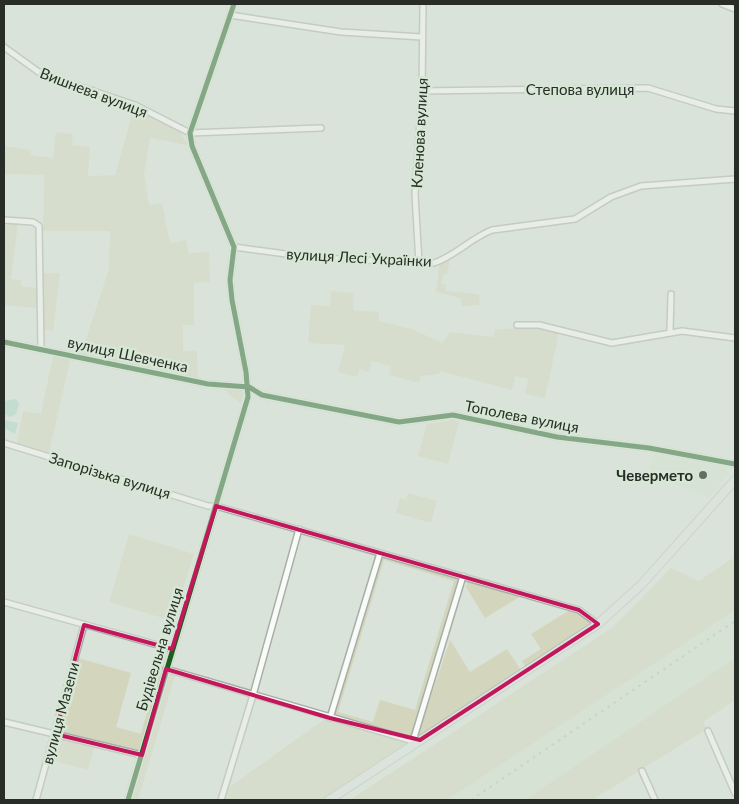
<svg xmlns="http://www.w3.org/2000/svg" width="739" height="804" font-family="Lato,sans-serif">
	<rect width="100%" height="100%" fill="#dae3d9"/>
	<g fill="#d0e0cd">
		<path d="M654 455 722 467 730 472 708 498 649 473Z"/>
		<path d="M735 610V658L525 800H447Z"/>
	</g>
	<g fill="#d3d5bc" fill-rule="evenodd">
		<path d="M134 108 183 133 181 134 188 145 150 138 144 174 149 205 162 203 170 243 186 240 189 253 209 252 210 282 194 283V325H183V351H197L198 379 81 354 109 269 110 231H43L44 175 4 174V146L31 150V155L53 158 56 132 73 134 72 145 90 147 88 176 115 175Z"/>
		<path d="M4 223 18 224 11 279 21 280V286L36 288 37 308 4 305Z"/>
		<path d="M450 259 447 275 443 274 441 284 446 285 445 291 479 294 480 305 462 306 460 298 436 292 439 265Z"/>
		<path d="M43 273H60L53 331 44 330Z"/>
		<path d="M331 291 354 293 353 310 379 312V321L412 329 442 343 450 332 493 337 495 329 539 328 559 333 545 398 525 394 528 379 515 376 512 390 440 371 439 374 421 376 419 383 389 375 391 366 372 361 369 372 359 369 357 377 338 372 345 345 308 343 311 305 330 306Z"/>
		<path d="M53 356 70 360 49 453 17 443 23 411 41 414Z"/>
		<path d="M235 388 243 392 241 404 223 389Z"/>
		<path d="M453 420 459 422 448 464 418 456 427 424Z"/>
		<path d="M408 493 437 501 431 523 396 513 400 498 406 500Z"/>
		<path d="M129 534 194 554 173 621 109 602Z"/>
		<path d="M735 554V610L447 800H350L613 627 671 568 699 581 731 559Z"/>
		<path d="M382 555 460 578 411 739 333 717ZM384 560 454 581 415 710 380 700 373 722 338 712Z"/>
		<path d="M468 581 521 596 485 618 466 587Z"/>
		<path d="M570 610 593 623 526 668 522 661 541 649 531 634Z"/>
		<path d="M450 640 470 672 507 649 521 670 420 737 418 735Z"/>
		<path d="M164 651 167 652 140 752 59 732 78 658 131 673 116 727 141 734Z"/>
		<path d="M735 658V700L703 722 707 729 592 800H525Z"/>
		<path d="M168 674 175 676 138 800H131Z"/>
		<path d="M325 719 411 743 322 800H224L228 788Z"/>
		<path d="M57 738 94 748 88 770 51 760Z"/>
	</g>
	<g fill="#a7d4ca">
		<path d="M16 399 19 404 16 414 10 417 4 414V401Z"/>
		<path d="M4 420 18 423 15 434 4 428Z"/>
	</g>
	<g fill="none" stroke-linecap="round" stroke-linejoin="round">
		<defs>
			<g id="street">
				<path d="M722 4 735 9"/>
				<path d="M230 15 341 32 422 37"/>
				<path d="M4 47 40 73 135 105 190 133 321 128"/>
				<path d="M422 91 648 88 716 109 735 111"/>
				<path d="M4 220 33 222 39 226 41 349"/>
				<path d="M234 247 316 258 434 263C455 256 471 238 492 230L575 219 611 197 641 186 735 179"/>
				<path d="M419 263 415 194 422 91 423 4"/>
				<path d="M517 325H539L612 343 682 331 735 338"/>
				<path d="M670 331 671 294"/>
				<path d="M4 342 208 384 249 387 262 395 399 422 453 415 557 437 649 448 735 464"/>
				<path d="M4 443 208 506H216L579 610 598 624"/>
				<path d="M4 602 172 649"/>
				<path d="M166 669 413 741 418 740"/>
				<path d="M330 718 380 553"/>
				<path d="M4 722 142 755"/>
				<path d="M708 731 735 793"/>
				<path d="M413 741 463 576"/>
				<path d="M642 771 655 800"/>
				<path d="M36 800 84 625"/>
				<path d="M128 800 248 397 246 372 232 300 230 280 234 247 192 146 190 133 234 4"/>
				<path d="M221 800 253 695 299 529"/>
			</g>
			<path id="primary" d="M329 800 598 624 641 585 735 480"/>
		</defs>
		<use href="#street" stroke="#a7aea7" stroke-width="8"/>
		<use href="#primary" stroke="#bbbfba" stroke-width="10"/>
		<use href="#street" stroke="#f9fbf9" stroke-width="5"/>
		<use href="#primary" stroke="#dae4df" stroke-width="8"/>
		<path stroke="#babcba" stroke-width="2" stroke-dasharray="2.5 5" stroke-linecap="butt" d="M471 800 735 621"/>
		<defs>
			<g id="cycleway">
				<path d="M4 342 208 384 249 387 262 395 399 422 453 415 557 437 649 448 735 464"/>
				<path d="M128 800 248 397 246 372 232 300 230 280 234 247 192 146 190 133 234 4"/>
			</g>
		</defs>
		<use href="#cycleway" stroke="#d6e7d5" stroke-width="8"/>
		<use href="#cycleway" stroke="#1b5e20" stroke-width="5"/>
	</g>
	<path d="M0 0H739V804H0ZM216 506 579 610 598 624 420 740 330 718 166 669 142 755 55 734 84 625 172 649Z" fill="#dae3d9" fill-opacity=".55" fill-rule="evenodd"/>
	<path fill="none" stroke="#c2185b" stroke-width="4" stroke-linejoin="round" d="M216 506 579 610 598 624 420 740 330 718 166 669 142 755 55 734 84 625 172 649Z"/>
	<circle fill="#666d65" stroke="#d6e7d5" stroke-width="2" cx="703" cy="475" r="5"/>
	<g text-anchor="middle" dominant-baseline="central" stroke-width="5" stroke-linejoin="round" paint-order="stroke">
		<g font-size="15" fill="#282e27" stroke="#d6e7d5">
			<text x="580" y="89">Степова вулиця</text>
			<text transform="translate(94 92) rotate(21)">Вишнева вулиця</text>
			<text transform="translate(419 133) rotate(-87)">Кленова вулиця</text>
			<text transform="translate(359 257) rotate(3)">вулиця Лесі Українки</text>
			<text transform="translate(128 354) rotate(12)">вулиця Шевченка</text>
			<text transform="translate(522 416) rotate(11)">Тополева вулиця</text>
			<text transform="translate(110 475) rotate(17)">Запорізька вулиця</text>
			<text transform="translate(159 649) rotate(-73)">Будівельна вулиця</text>
			<text transform="translate(60 713) rotate(-75)">вулиця Мазепи</text>
		</g>
		<g font-size="15" font-weight="bold" fill="#282e27" stroke="#d6e7d5" text-anchor="end">
			<text x="693" y="475">Чевермето</text>
		</g>
	</g>
	<rect width="739" height="804" fill="none" stroke="#282e27" stroke-width="10"/>
</svg>
